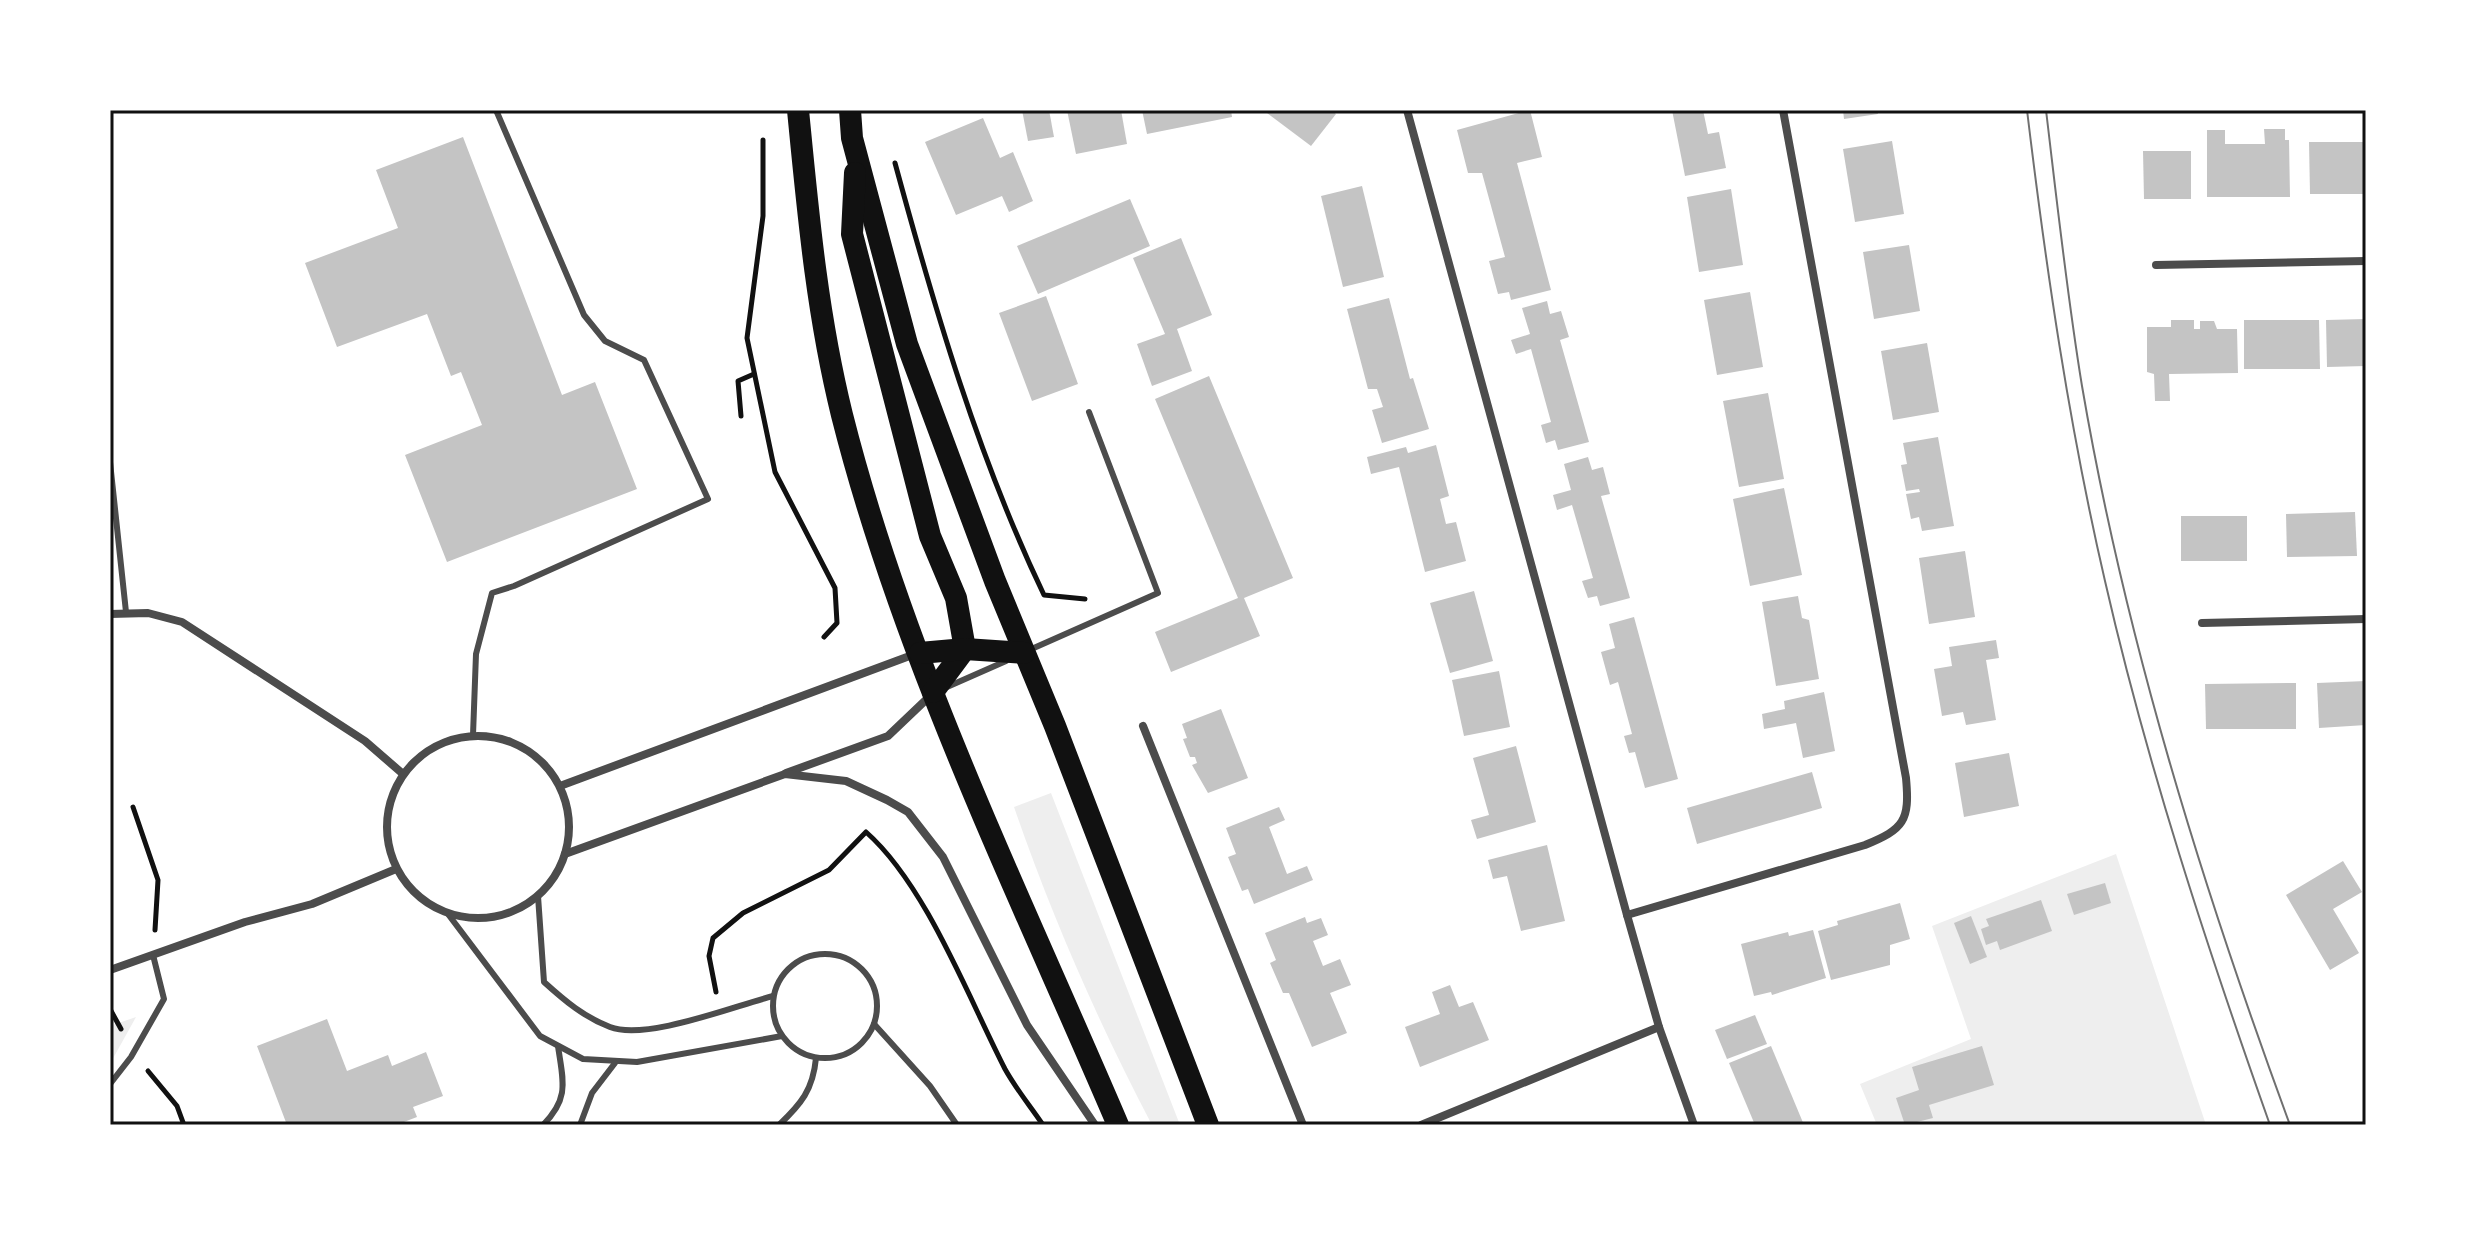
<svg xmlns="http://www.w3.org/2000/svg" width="2476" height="1235" font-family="'DejaVu Sans',sans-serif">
	<rect width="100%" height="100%" fill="#fff"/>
	<g fill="#eee">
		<path d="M1051 793 1180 1125H1152C1098 1022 1052 917 1014 807Z"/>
		<path d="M2116 854 2206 1125H1877L1860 1084 1971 1039 1932 926Z"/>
		<path d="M136 1017 111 1062 110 1063V1026Z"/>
	</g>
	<g fill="#c4c4c4">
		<path d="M1022 110H1049L1054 137 1028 141Z"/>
		<path d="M1067 110H1121L1127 144 1076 154Z"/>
		<path d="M1142 110H1231L1232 117 1147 134Z"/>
		<path d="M1263 110H1331L1336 114 1311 146Z"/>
		<path d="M1530 110 1542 157 1517 163 1551 290 1511 300 1509 292 1498 294 1489 261 1505 257 1482 173H1468L1457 130Z"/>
		<path d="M1672 110H1703L1708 134 1719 132 1726 168 1685 176Z"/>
		<path d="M1843 110H1877L1878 114 1844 119Z"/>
		<path d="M983 118 1000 158 1013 152 1033 201 1009 212 1002 196 956 215 925 142Z"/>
		<path d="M2264 129H2285V140H2289L2290 197H2207V130H2225V144H2265Z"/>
		<path d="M463 137 562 395 595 382 637 489 447 562 405 455 482 425 461 372 451 376 427 314 337 347 305 263 398 228 376 170Z"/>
		<path d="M1892 141 1904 214 1855 222 1843 149Z"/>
		<path d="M2309 142H2366V194H2310Z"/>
		<path d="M2143 151H2191V199H2144Z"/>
		<path d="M1362 186 1384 277 1343 287 1321 196Z"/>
		<path d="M1731 189 1743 265 1699 272 1687 197Z"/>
		<path d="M1130 199 1150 246 1038 294 1017 246Z"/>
		<path d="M1181 238 1212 315 1177 329 1192 371 1152 386 1137 344 1165 334 1133 258Z"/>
		<path d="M1909 245 1920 311 1874 319 1863 252Z"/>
		<path d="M1750 292 1763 367 1717 375 1704 300Z"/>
		<path d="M1046 296 1078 384 1032 401 999 313Z"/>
		<path d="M1389 298 1410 379 1413 378 1429 429 1382 443 1372 410 1383 407 1377 389H1368L1347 309Z"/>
		<path d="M1547 301 1550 314 1561 311 1569 337 1560 340 1589 442 1558 450 1555 440 1546 443 1541 425 1551 422 1531 349 1516 354 1511 340 1530 334 1522 308Z"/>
		<path d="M2366 319V366L2327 367 2326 320Z"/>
		<path d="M2171 320H2194V329H2200V321H2214L2217 329H2237L2238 373 2169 374 2170 401H2155L2154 374 2147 372V327H2171Z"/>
		<path d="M2244 320H2319L2320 369H2244Z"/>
		<path d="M1927 343 1939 412 1893 420 1881 351Z"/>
		<path d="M1209 376 1293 578 1244 598 1260 636 1171 672 1155 632 1238 598 1155 399Z"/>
		<path d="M1768 393 1784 479 1739 487 1723 401Z"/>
		<path d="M1938 437 1954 526 1922 531 1919 517 1911 519 1906 494 1920 492 1919 489 1906 491 1901 465 1907 464 1903 443Z"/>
		<path d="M1436 445 1449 496 1440 499 1446 524 1456 522 1466 561 1425 572 1399 467 1371 474 1367 457 1406 447 1408 453Z"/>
		<path d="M1588 457 1592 470 1603 467 1610 494 1601 496 1630 598 1600 606 1597 596 1588 598 1582 581 1593 578 1572 505 1557 510 1553 495 1571 490 1564 464Z"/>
		<path d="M1784 488 1802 575 1750 586 1733 499Z"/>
		<path d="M2355 512 2357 556 2287 557 2286 514Z"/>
		<rect x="2181" y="516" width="66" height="45"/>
		<path d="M1965 551 1975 617 1929 624 1919 558Z"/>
		<path d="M1474 591 1493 661 1450 673 1430 603Z"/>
		<path d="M1798 596 1802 618 1809 620 1819 679 1776 686 1762 602Z"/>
		<path d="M1634 617 1678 779 1645 788 1635 752 1629 753 1624 736 1632 734 1618 682 1610 685 1601 652 1615 648 1609 624Z"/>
		<path d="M1996 640 1999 658 1986 660 1996 720 1966 725 1963 712 1942 716 1934 669 1952 666 1949 647Z"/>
		<path d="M1499 671 1510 727 1464 736 1452 680Z"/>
		<path d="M2366 681V725L2319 728 2317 683Z"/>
		<path d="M2296 683V729H2206L2205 684Z"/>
		<path d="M1824 692 1835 751 1803 758 1796 723 1764 729 1762 714 1785 709 1784 701Z"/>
		<path d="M1221 709 1248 778 1208 793 1192 765 1197 763 1195 757H1190L1183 739 1187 738 1182 724Z"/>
		<path d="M1516 746 1536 822 1477 839 1471 820 1489 815 1473 758Z"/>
		<path d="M2009 753 2019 806 1964 817 1955 763Z"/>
		<path d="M1812 772 1822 808 1697 844 1687 808Z"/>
		<path d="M1279 807 1285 820 1269 827 1287 874 1307 866 1313 880 1254 904 1248 889 1242 891 1228 857 1236 854 1226 828Z"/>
		<path d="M1547 845 1565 921 1521 931 1507 876 1493 879 1488 860Z"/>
		<path d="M2343 861 2362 892 2333 909 2359 953 2330 970 2286 895Z"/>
		<path d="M2105 883 2111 903 2074 915 2067 894Z"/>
		<path d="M2041 900 2052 931 2000 950 1997 941 1986 945 1981 929 1989 926 1986 919Z"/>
		<path d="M1900 903 1910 939 1890 945V965L1831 980 1818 931 1838 925 1837 921Z"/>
		<path d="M1971 916 1987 957 1970 964 1954 923Z"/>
		<path d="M1305 917 1307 923 1321 918 1328 935 1313 941 1323 966 1340 959 1351 985 1330 993 1347 1033 1312 1047 1289 993H1283L1270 963 1276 960 1265 933Z"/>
		<path d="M1813 930 1826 978 1772 995 1771 992 1754 996 1741 944 1788 932 1789 936Z"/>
		<path d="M1450 985 1459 1007 1473 1002 1489 1040 1420 1067 1405 1027 1440 1014 1432 992Z"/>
		<path d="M1755 1015 1767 1044 1727 1059 1715 1030Z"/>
		<path d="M327 1019 347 1071 388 1055 392 1066 426 1052 443 1096 413 1107 417 1117 396 1125H287L257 1046Z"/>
		<path d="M1771 1046 1804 1125H1755L1729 1063Z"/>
		<path d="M1982 1046 1994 1085 1929 1105 1933 1118 1905 1125 1896 1098 1919 1090 1912 1067Z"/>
	</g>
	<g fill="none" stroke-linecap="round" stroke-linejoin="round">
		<g stroke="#111" stroke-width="5">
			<path d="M763 140V216L747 338 775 472 835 588 837 623 824 637"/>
			<path d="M895 163C935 310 978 457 1044 595L1085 599"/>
			<path d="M741 416 738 381 754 374"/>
			<path d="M133 807 158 880 155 930"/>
			<path d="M716 992 709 956 713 938 743 913 829 870 866 832C926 885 968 997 1005 1069 1016 1089 1031 1107 1043 1125"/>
			<path d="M110 1009 121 1029"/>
			<path d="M148 1071 177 1106 184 1125"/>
		</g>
		<g stroke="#4c4c4c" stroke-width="6">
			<path d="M110 462 126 612"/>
			<path d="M1027 651 1158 593 1089 412"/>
			<path d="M947 687 1006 661"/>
			<path d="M473 735 476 654 492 593 514 586 708 499 644 360 605 341 584 315 496 110"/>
			<path d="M538 896 544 982C565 1001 584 1017 610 1027 646 1041 734 1006 773 996"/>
			<path d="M448 914 540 1036 583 1059 637 1062 782 1036"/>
			<circle cx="825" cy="1006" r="52"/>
			<path d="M874 1024 930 1086 957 1125"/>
			<path d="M110 1084 131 1057 164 999 153 955"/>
			<path d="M543 1125C570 1098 563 1081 558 1046"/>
			<path d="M580 1125 592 1093 615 1063"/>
			<path d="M779 1125C801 1104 813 1090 816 1058"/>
		</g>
		<g stroke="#4c4c4c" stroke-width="8">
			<path d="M1407 110 1627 915 1659 1027 1694 1125"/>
			<path d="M2156 265 2366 261"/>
			<path d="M110 614 148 613 182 622 365 741 403 774"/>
			<path d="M2202 623 2366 619"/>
			<path d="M1143 726 1303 1125"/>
			<circle cx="478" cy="827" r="91"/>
			<path d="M786 773 888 736 930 696"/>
			<path d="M560 786 915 654"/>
			<path d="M565 854 785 774 846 781 887 800 908 812 943 857 1027 1025 1095 1125"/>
			<path d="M1627 915 1865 845C1904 829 1910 821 1906 778L1783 110"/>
			<path d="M110 970 245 922 312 904 396 869"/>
			<path d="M1421 1125 1659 1027"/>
		</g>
		<g stroke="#111" stroke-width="22">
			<path d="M798 110C808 213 817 314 842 415 904 661 1019 893 1118 1125"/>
			<path d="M850 110 852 138 907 344 995 581 1055 726 1208 1125"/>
			<path d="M855 173 852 234 930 536 956 598 965 649 933 692"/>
			<path d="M920 653 965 649 1024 653"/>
		</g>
		<g stroke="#707070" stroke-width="2">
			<path d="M2027 110C2046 268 2069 426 2105 581 2147 765 2207 947 2270 1125"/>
			<path d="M2046 110C2057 202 2067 295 2082 386 2125 638 2202 886 2290 1125"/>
		</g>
	</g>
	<rect width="2476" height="1235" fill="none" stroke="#ffffff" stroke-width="224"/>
	<rect x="112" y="112" width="2252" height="1011" fill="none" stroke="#111" stroke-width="3"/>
</svg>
